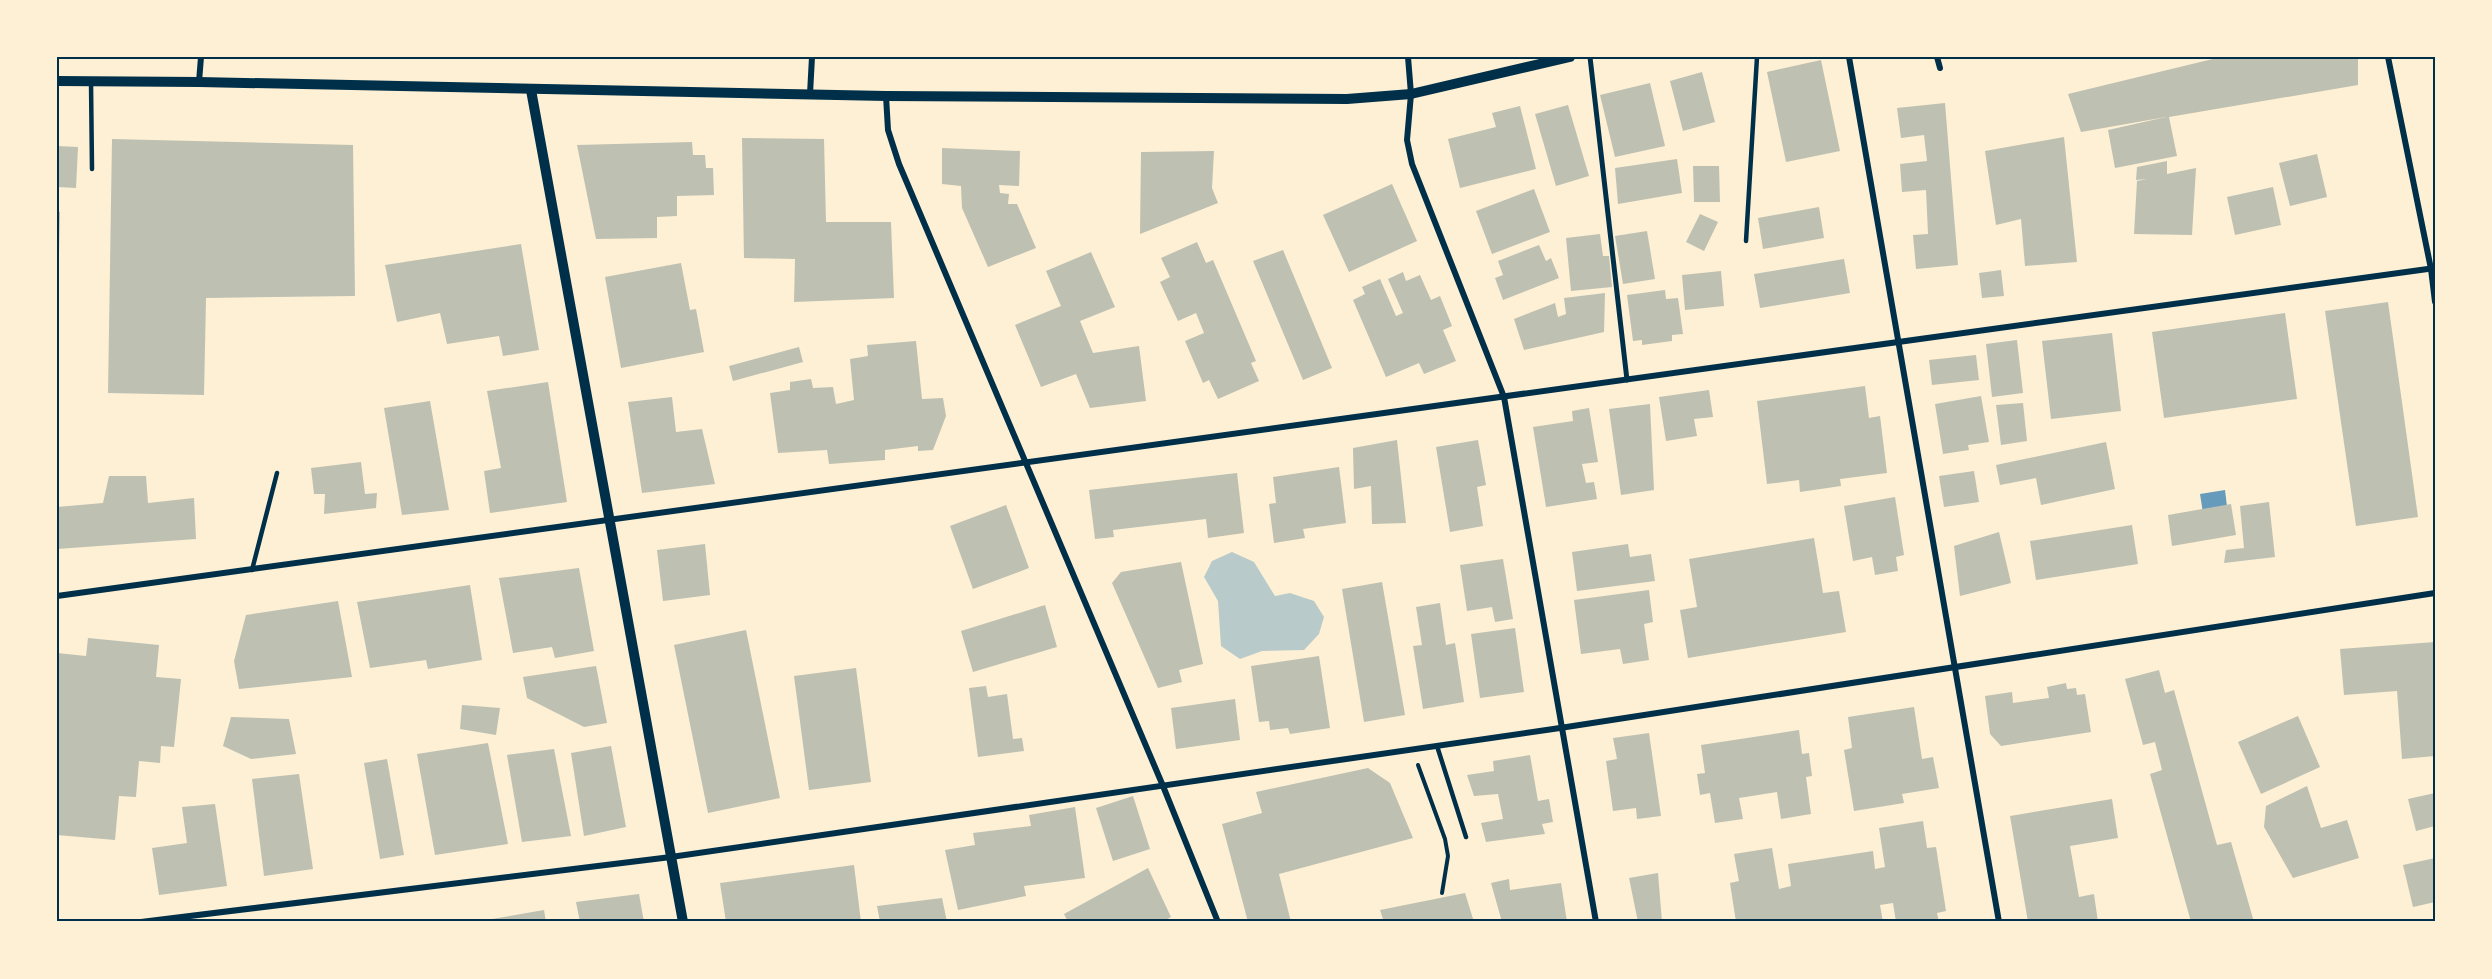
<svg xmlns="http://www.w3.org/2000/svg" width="2492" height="979" font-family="Lato,sans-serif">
	<rect width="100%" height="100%" fill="#fdf0d5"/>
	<path fill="#b9caca" d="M1232 552 1254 562 1275 596 1290 593 1314 601 1324 617 1319 634 1304 650 1262 651 1240 659 1221 646 1218 601 1204 577 1212 561Z"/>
	<path fill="#669bbc" d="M2225 490 2229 523 2205 526 2200 494Z"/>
	<g fill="#bec0b2">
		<path d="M2221 57H2358V85L2169 117 2177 156 2115 168 2108 130 2166 117 2081 132 2068 94Z"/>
		<path d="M1821 60 1840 151 1786 162 1767 72Z"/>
		<path d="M1702 72 1715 122 1683 131 1670 81Z"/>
		<path d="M1650 83 1665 146 1615 157 1600 95Z"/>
		<path d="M1945 103 1958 265 1916 269 1913 235 1928 234 1926 190 1902 192 1900 164 1927 161 1924 135 1901 138 1897 108Z"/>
		<path d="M1568 105 1589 176 1556 186 1535 114Z"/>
		<path d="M1520 106 1536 169 1460 188 1448 139 1496 127 1492 113Z"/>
		<path d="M2064 137 2077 262 2025 266 2021 219 1996 225 1985 151Z"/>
		<path d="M742 138 824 139 826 222H891L894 298 794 302 795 259 744 258Z"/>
		<path d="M112 139 353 145 355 296 206 298 204 395 108 393Z"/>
		<path d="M692 142 693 155H705L706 168H713L714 195 677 196V216L657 217V238L596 239 577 145Z"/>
		<path d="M57 146 78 147 76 188 57 187Z"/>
		<path d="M942 148 1020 151 1019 186 999 185 1000 193 1009 194 1008 204H1017L1036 248 988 267 962 208 961 186 942 184Z"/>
		<path d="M1214 151 1212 188 1218 203 1140 234 1141 152Z"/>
		<path d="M2317 154 2327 197 2290 206 2279 163Z"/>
		<path d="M1677 159 1682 193 1618 204 1615 168Z"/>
		<path d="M2167 161V174L2196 168 2192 235 2134 234 2137 181 2147 179 2136 180 2137 167Z"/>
		<path d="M1693 166H1719L1720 202H1694Z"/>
		<path d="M1392 184 1417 241 1349 272 1323 215Z"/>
		<path d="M2273 187 2281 225 2235 235 2227 197Z"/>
		<path d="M1534 189 1550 232 1492 254 1476 211Z"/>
		<path d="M1819 207 1824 238 1763 249 1758 218Z"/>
		<path d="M57 211 60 212 59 254H57Z"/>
		<path d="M1700 214 1718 222 1704 251 1686 242Z"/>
		<path d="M1647 231 1655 279 1623 284 1615 236Z"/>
		<path d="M1600 234 1603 256H1609L1612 287 1571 291 1566 238Z"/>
		<path d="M1197 242 1206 263 1213 260 1256 361 1251 363 1259 381 1218 399 1209 380 1203 383 1185 341 1204 333 1196 313 1178 321 1160 282 1170 277 1161 258Z"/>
		<path d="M521 244 539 350 503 356 499 336 447 344 440 313 397 322 385 265Z"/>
		<path d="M1539 245 1546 261 1551 258 1559 278 1503 300 1495 278 1503 275 1498 261Z"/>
		<path d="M1283 250 1332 368 1303 380 1253 261Z"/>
		<path d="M1091 252 1115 307 1080 321 1093 353 1139 346 1146 401 1090 408 1076 374 1041 387 1015 325 1061 306 1046 271Z"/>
		<path d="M1844 259 1850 293 1760 308 1754 274Z"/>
		<path d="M681 263 690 310 696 309 704 352 621 368 605 277Z"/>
		<path d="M2001 270 2004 296 1982 298 1979 273Z"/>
		<path d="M1721 271 1724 306 1685 310 1682 275Z"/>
		<path d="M1403 272 1406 281 1420 275 1431 300 1440 296 1452 326 1443 330 1456 361 1424 374 1419 363 1386 377 1353 300 1365 294 1362 287 1380 279 1396 316 1403 313 1388 279Z"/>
		<path d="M1665 290 1666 299 1678 298 1683 334 1672 335V341L1642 345V340L1633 341 1627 295Z"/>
		<path d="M1605 293 1604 332 1524 350 1514 319 1555 303 1558 317 1566 314 1564 298Z"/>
		<path d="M2388 302 2418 517 2356 526 2325 311Z"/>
		<path d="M2285 313 2297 399 2164 418 2152 332Z"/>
		<path d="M2112 333 2121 411 2051 419 2042 341Z"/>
		<path d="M2017 340 2023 393 1992 397 1986 344Z"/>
		<path d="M916 341 922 399 943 398 946 416 933 450 918 451V446L885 450V460L829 464 827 450 778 453 770 393 790 390V382L811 379 813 388 833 387 836 404 854 400 850 359 868 356 867 345Z"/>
		<path d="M799 347 803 362 733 381 729 366Z"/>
		<path d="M1976 355 1979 380 1932 385 1929 360Z"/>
		<path d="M548 382 567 502 490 513 484 471 501 468 487 391Z"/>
		<path d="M1865 386 1869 418 1880 416 1887 473 1840 479 1841 486 1800 492 1799 480 1767 484 1757 401Z"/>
		<path d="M1709 390 1713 417 1694 419 1697 436 1666 441 1659 397Z"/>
		<path d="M1981 396 1989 442 1968 445 1969 450 1943 454 1935 404Z"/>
		<path d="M672 397 676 432 702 429 715 484 642 493 628 402Z"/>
		<path d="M430 401 449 510 402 515 384 408Z"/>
		<path d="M2023 403 2027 441 2001 445 1996 405Z"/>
		<path d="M1650 404 1654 490 1621 495 1609 409Z"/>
		<path d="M1589 408 1598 462 1582 464 1586 483 1594 482 1597 499 1546 507 1533 427 1573 421 1572 411Z"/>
		<path d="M1397 440 1406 523 1372 524 1371 486 1354 489 1353 448Z"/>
		<path d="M1478 440 1486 485 1477 487 1483 526 1450 532 1436 447Z"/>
		<path d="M2106 442 2115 489 2041 505 2036 478 2000 485 1996 465Z"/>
		<path d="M361 462 365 494 377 493 376 508 324 514 325 494H314L311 468Z"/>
		<path d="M1339 467 1346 523 1303 529 1305 538 1274 543 1269 504 1276 503 1273 477Z"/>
		<path d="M1974 471 1979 502 1944 507 1939 476Z"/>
		<path d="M1237 473 1244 533 1208 538 1206 519 1113 530 1114 537 1095 539 1089 490Z"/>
		<path d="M109 476H146L148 503 194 498 196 539 57 549V507L103 503Z"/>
		<path d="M1895 497 1904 555 1896 557 1898 571 1875 575 1872 557 1853 561 1844 506Z"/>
		<path d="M2269 502 2275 557 2224 563 2226 550 2244 548 2240 506Z"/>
		<path d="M2231 504 2236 535 2172 546 2168 515Z"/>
		<path d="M1006 505 1029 568 973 589 950 526Z"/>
		<path d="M2132 525 2138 564 2036 580 2030 541Z"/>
		<path d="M1999 532 2011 583 1960 596 1954 546Z"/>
		<path d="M1814 538 1823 593 1839 591 1846 632 1688 658 1680 610 1697 607 1689 559Z"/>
		<path d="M705 544 710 595 663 601 657 550Z"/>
		<path d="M1628 544 1630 557 1651 554 1655 581 1577 591 1572 552Z"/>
		<path d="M1503 559 1513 619 1495 622 1492 607 1467 611 1460 565Z"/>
		<path d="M1181 562 1203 664 1179 670 1182 682 1158 688 1112 583 1121 572Z"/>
		<path d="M579 568 594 651 555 658 552 647 513 653 499 578Z"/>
		<path d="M1382 582 1405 715 1364 722 1342 589Z"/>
		<path d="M470 585 482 660 428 669 426 660 370 668 357 602Z"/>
		<path d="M1649 590 1653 622 1644 624 1649 660 1623 664 1620 649 1581 654 1574 600Z"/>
		<path d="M338 601 352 677 239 689 234 661 246 615Z"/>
		<path d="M1440 603 1446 645 1455 643 1464 702 1423 709 1413 646 1422 645 1416 607Z"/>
		<path d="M1045 605 1057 647 973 672 961 631Z"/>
		<path d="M1515 628 1524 692 1480 698 1471 634Z"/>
		<path d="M746 630 780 798 708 813 674 645Z"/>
		<path d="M88 638 159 645 156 677 181 679 174 747 161 746 160 763 139 761 136 797 119 796 115 840 57 835V653L86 656Z"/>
		<path d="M2435 642V756L2402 759 2397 691 2344 695 2340 649Z"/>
		<path d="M1319 656 1330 728 1290 734 1288 728 1270 730 1269 721 1259 722 1251 666Z"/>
		<path d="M596 666 607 723 584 727 527 698 523 677Z"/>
		<path d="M856 668 871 782 809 790 794 676Z"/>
		<path d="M2159 670 2165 693 2174 690 2217 845 2231 842 2254 922H2191L2150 774 2162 770 2155 742 2143 745 2125 679Z"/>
		<path d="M2066 683 2067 689 2076 688 2077 695 2085 694 2091 732 2001 746 1990 734 1985 696 2012 692 2013 703 2049 698 2047 687Z"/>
		<path d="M986 686 988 697 1007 694 1013 739 1022 738 1024 751 978 757 969 688Z"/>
		<path d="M1235 699 1240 740 1176 749 1171 708Z"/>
		<path d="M462 705 500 708 496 735 460 729Z"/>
		<path d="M1914 707 1922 759 1933 757 1939 788 1902 794 1904 803 1854 811 1844 750 1852 748 1848 717Z"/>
		<path d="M2298 716 2320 767 2261 794 2238 742Z"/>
		<path d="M231 717 289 719 296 754 251 759 223 746Z"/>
		<path d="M1799 730 1802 754 1809 753 1812 776 1806 777 1811 814 1781 819 1777 792 1739 798 1743 819 1715 823 1710 793 1700 795 1697 774 1705 773 1701 745Z"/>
		<path d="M1649 733 1661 816 1637 819 1636 808 1613 811 1606 761 1617 759 1613 738Z"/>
		<path d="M488 743 508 844 435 855 417 754Z"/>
		<path d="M611 746 626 827 584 836 571 753Z"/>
		<path d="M554 749 571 836 522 842 507 755Z"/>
		<path d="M1530 755 1538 801 1549 799 1553 822 1542 824 1545 834 1486 842 1481 823 1503 819 1498 794 1474 796 1467 775 1494 771 1493 761Z"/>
		<path d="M387 759 404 855 380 859 364 763Z"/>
		<path d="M1368 768 1390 783 1413 838 1279 874 1291 922H1248L1222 824 1262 813 1256 792Z"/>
		<path d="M299 774 313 869 264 876 252 779Z"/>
		<path d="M2307 786 2321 828 2347 820 2359 858 2293 878 2264 827 2266 806Z"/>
		<path d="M2435 793V826L2416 831 2408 799Z"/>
		<path d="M1133 796 1150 849 1113 861 1096 808Z"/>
		<path d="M2112 799 2118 838 2070 846 2079 897 2094 894 2098 922H2028L2010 816Z"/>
		<path d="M215 804 227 886 159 895 152 848 187 843 182 807Z"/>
		<path d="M1075 807 1085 878 1024 886 1026 896 958 910 945 850 975 845 973 833 1031 826 1029 815Z"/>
		<path d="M1923 821 1927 848 1936 847 1946 911 1937 913 1939 922H1896L1893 903 1880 905 1883 922H1798V919L1781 922H1736L1730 883 1739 881 1734 854 1772 848 1779 889 1791 886 1788 864 1873 851 1875 869 1885 867 1879 828Z"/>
		<path d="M2435 858V902L2413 907 2403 865Z"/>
		<path d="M854 865 861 922H726L720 883Z"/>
		<path d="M1148 868 1171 917 1162 922H1068L1064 914Z"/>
		<path d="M1658 873 1662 922H1638L1629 878Z"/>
		<path d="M1509 879 1510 890 1561 883 1567 922H1502L1491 883Z"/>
		<path d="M1465 893 1474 922H1384L1380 910Z"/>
		<path d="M639 894 644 922H580L576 902Z"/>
		<path d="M942 898 947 922H880L877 906Z"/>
		<path d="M544 910 546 922H493L492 919Z"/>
	</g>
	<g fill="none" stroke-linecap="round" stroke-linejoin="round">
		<path stroke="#003049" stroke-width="4" d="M1418 765 1445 839 1448 856 1442 893"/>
		<g stroke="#003049" stroke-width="4.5">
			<path d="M91 82 92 169"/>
			<path d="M1746 241 1757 57"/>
			<path d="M252 570 277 473"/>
			<path d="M1437 746 1466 837"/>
		</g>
		<path stroke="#003049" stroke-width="5" d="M1590 57 1627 380"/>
		<g stroke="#003049" stroke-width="6">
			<path d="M1408 57 1411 94 1407 140 1412 164 1504 397 1596 922"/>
			<path d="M1849 57 1999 922"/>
			<path d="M1937 57 1940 68"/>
			<path d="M2388 57 2431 269 2435 302"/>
			<path d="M199 82 201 57"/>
			<path d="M810 94 812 57"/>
			<path d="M886 96 888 130 899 164 1163 786 1218 922"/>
			<path d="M57 596 2435 268"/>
			<path d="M141 922 671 857 1560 728 2435 593"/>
		</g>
		<g stroke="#003049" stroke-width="10">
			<path d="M57 81 199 82 886 96 1347 99 1411 94 1570 57"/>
			<path d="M531 90 683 922"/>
		</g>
	</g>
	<rect width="2492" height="979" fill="none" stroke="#fdf0d5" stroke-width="117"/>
	<rect x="58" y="58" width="2376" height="862" fill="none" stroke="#003049" stroke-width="2"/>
</svg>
